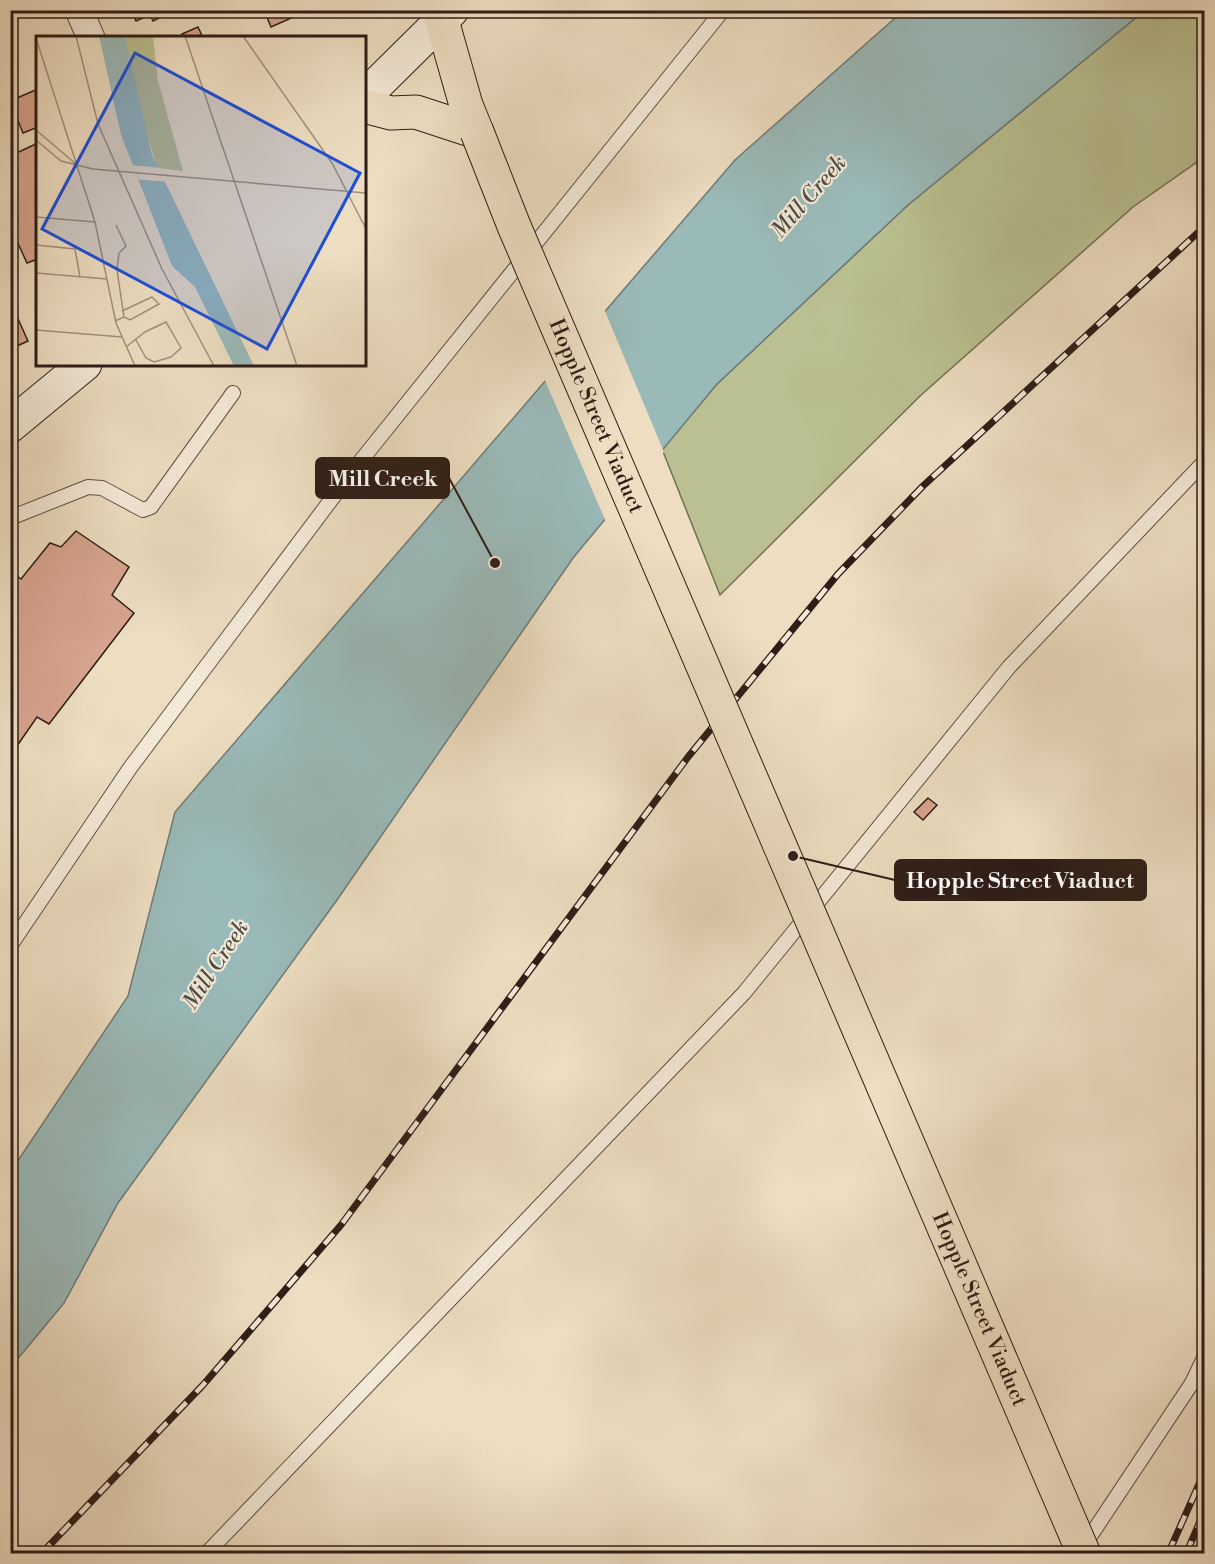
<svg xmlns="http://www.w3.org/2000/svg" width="1215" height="1564" font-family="'Libre Bodoni',serif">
	<rect width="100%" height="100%" fill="#edddc1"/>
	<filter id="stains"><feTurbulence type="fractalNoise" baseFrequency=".00333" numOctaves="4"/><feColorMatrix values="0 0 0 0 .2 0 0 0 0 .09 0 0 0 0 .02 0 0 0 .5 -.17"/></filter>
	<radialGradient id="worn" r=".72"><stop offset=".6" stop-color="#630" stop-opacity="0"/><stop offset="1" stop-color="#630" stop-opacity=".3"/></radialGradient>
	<path fill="#bac091" stroke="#746e54" stroke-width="1.5" d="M1144 11H1204V157L1133 207 920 396 720 595 662 449 717 384 908 205Z"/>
	<path fill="#9abab9" stroke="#6f7b78" stroke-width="1.5" d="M903 11H1144L908 205 717 384 573 558 337 900 118 1203 64 1303 11 1367V1171L128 996 175 812 735 160Z"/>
	<path fill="#edddc1" d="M604 309 664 452 606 522 544 378Z"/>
	<g fill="#d7a48f" stroke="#2e1d17" stroke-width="1.5">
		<path d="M131 10H175L153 21 150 15 136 21Z"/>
		<path d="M264 10H307V11L271 27Z"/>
		<path d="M198 27 203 38H183L182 34Z"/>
		<path d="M38 89V127L23 133 10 101Z"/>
		<path d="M38 143V265L35 260 27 263 10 226V222L18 218 10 201V156Z"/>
		<path d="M10 301 28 341 10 349Z"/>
		<path d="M76 531 129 567 112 595 134 613 49 724 37 717 10 756V571L21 579 50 543 61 547Z"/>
		<path d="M928 798 937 805 923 820 914 812Z"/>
	</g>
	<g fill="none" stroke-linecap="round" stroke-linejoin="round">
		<defs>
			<g id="lane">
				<path d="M10 518 88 487 102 488 143 510 151 507 233 393"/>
				<path d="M10 946 130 768 355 468 723 10"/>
				<path d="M1083 1547 1192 1383 1204 1358"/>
				<path d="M206 1554 744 993 1009 667 1204 462"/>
			</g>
			<path id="street" d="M79 10 91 38"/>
			<g id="secondary">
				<path d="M364 97 452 10"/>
				<path d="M10 426 85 364"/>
			</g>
			<g id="primary">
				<path d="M439 10 466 105 477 132"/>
				<path d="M364 106 391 113 416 112 477 132"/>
			</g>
		</defs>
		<use href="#lane" stroke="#5e4d42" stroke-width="16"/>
		<use href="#street" stroke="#5e4d42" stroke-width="29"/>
		<use href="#secondary" stroke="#2e1d17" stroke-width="35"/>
		<use href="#primary" stroke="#2e1d17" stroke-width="35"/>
		<use href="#lane" stroke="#f3e9d7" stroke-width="14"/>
		<use href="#street" stroke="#f3e9d7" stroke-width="27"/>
		<use href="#secondary" stroke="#f3e9d7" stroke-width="33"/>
		<use href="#primary" stroke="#edddc1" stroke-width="33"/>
		<defs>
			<g id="rail">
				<path d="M41 1554 203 1385 341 1225 688 757 838 574 923 486 1204 227"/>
				<path d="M1168 1554 1204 1473"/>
				<path d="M1186 1554 1204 1512"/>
				<path d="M1201 1554 1204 1547"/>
			</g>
		</defs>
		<use href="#rail" stroke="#2e1d17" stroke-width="7"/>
		<use href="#rail" stroke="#f3e9d7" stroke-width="4.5" stroke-dasharray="14" stroke-linecap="butt"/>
		<defs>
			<g id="primary-bridge">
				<path id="s1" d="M477 132 514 226 1084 1554"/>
			</g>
		</defs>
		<use href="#primary-bridge" stroke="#2e1d17" stroke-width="35" stroke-linecap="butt"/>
		<use href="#primary-bridge" stroke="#edddc1" stroke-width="33"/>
	</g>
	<g text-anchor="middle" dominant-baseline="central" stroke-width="4.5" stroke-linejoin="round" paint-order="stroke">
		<g font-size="21" fill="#2e1d17" stroke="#f3e9d7">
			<text stroke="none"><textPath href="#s1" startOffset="308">Hopple Street Viaduct</textPath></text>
			<text stroke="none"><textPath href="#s1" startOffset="1280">Hopple Street Viaduct</textPath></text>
		</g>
		<g font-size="22" font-style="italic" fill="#4e4c48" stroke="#f3e9d7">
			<text transform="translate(809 197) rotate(-49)">Mill Creek</text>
			<text transform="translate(216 965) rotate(-57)">Mill Creek</text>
		</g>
	</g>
	<g transform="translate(36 36)">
		<rect width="330" height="330" fill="#edddc1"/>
		<path d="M89 0H117L122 45 147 135 121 132 105 77Z" fill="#bac091"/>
		<path d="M63 0H89L116 119 218 330H198L159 251 136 230 85 99Z" fill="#9abab9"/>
		<path d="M94 129 125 132 130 146 99 143Z" fill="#edddc1"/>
		<path fill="none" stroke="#a1907d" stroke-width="1.5" d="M40 0 62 88 126 233 178 330M149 0 261 330M207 0 296 127 330 193M0 2 59 186 80 287 99 330M0 94 41 129M0 104 25 125 57 133 330 157M0 181 59 186M0 209 39 213 44 241M0 237 71 243M86 275 116 261 123 268 94 284 88 281M79 285 88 281 81 234 83 217 90 210 80 189M0 294 86 301M90 311 109 296 130 286 145 312 135 321 118 326 110 322 100 304"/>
		<path fill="#1d4ed8" fill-opacity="0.15" stroke="#1d4ed8" stroke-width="3" d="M99 17 324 137 231 313 6 193Z"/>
		<rect width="330" height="330" fill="none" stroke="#2e1d17" stroke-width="3"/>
	</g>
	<path fill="none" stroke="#2e1d17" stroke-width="2" d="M495 563L449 478M793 856L895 880"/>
	<g fill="#2e1d17" stroke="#f3e9d7" stroke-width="2">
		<circle cx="495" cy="563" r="6"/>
		<circle cx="793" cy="856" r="6"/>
	</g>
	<g fill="#2e1d17" stroke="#2e1d17" stroke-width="2">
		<rect x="316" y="458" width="133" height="40" rx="6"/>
		<rect x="895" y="860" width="251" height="40" rx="6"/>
	</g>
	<g font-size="22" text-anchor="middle" font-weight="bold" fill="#fff">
		<text x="383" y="486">Mill Creek</text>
		<text x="1020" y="888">Hopple Street Viaduct</text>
	</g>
	<rect width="1215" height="1564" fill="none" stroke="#edddc1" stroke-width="36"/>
	<rect x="12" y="12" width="1191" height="1540" fill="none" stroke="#2e1d17" stroke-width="3"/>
	<rect x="18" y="18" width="1179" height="1528" fill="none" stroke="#2e1d17" stroke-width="1.5"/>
	<rect width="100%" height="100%" filter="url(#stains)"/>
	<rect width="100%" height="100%" fill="url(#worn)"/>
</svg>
